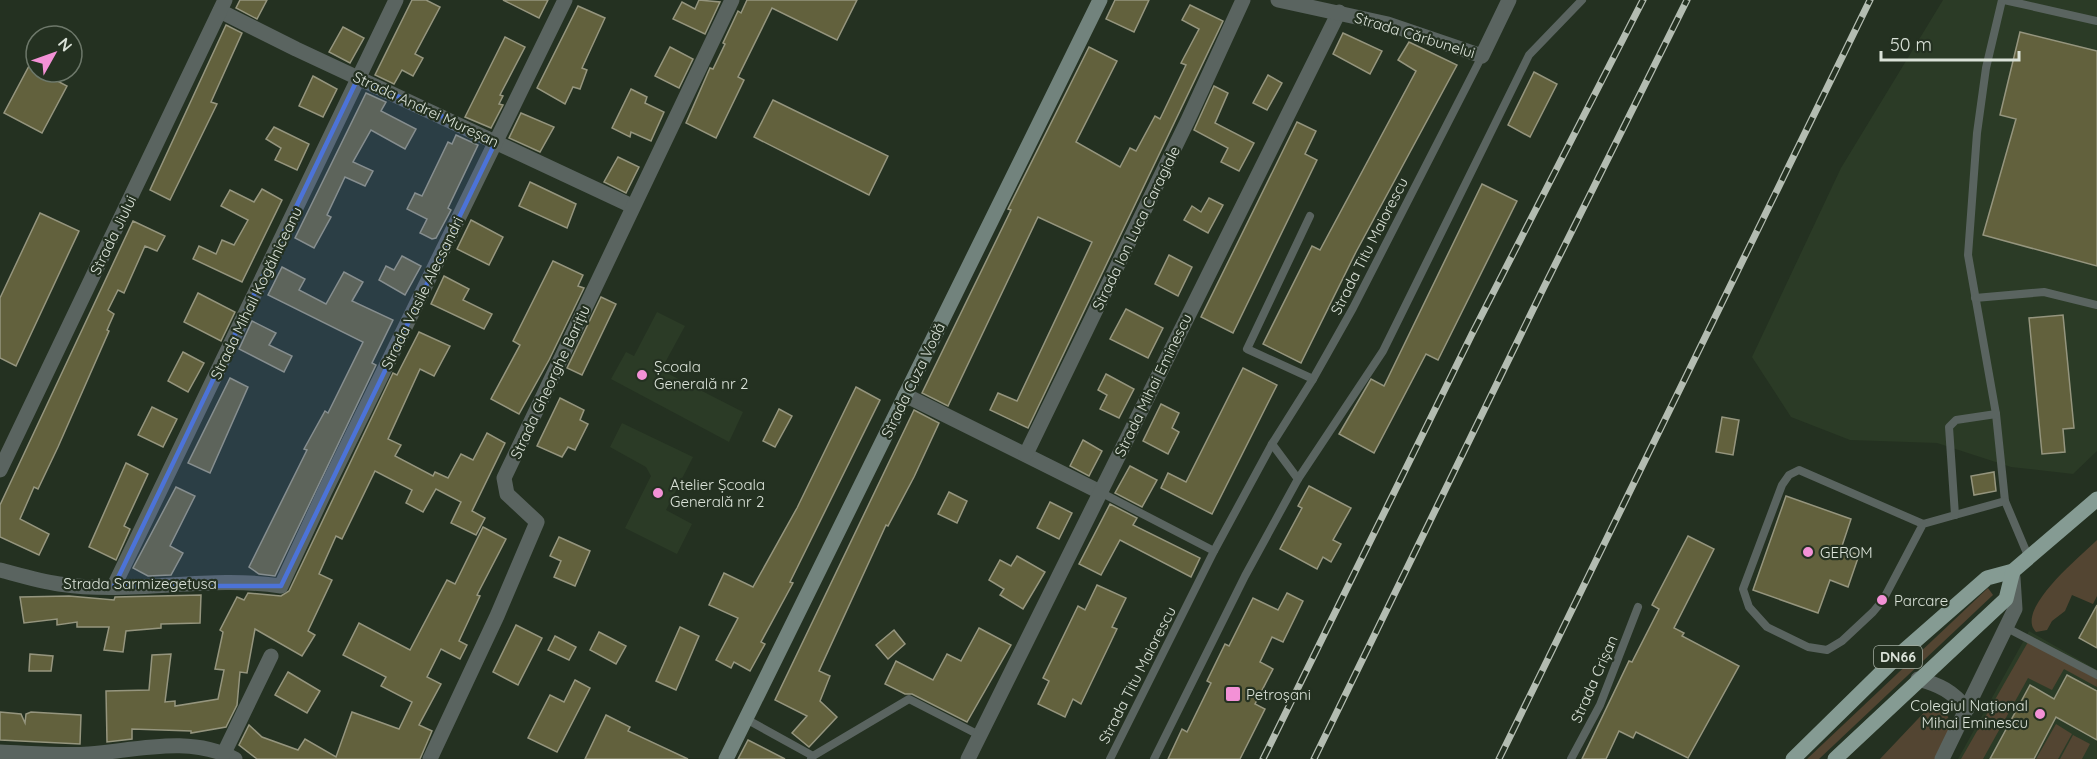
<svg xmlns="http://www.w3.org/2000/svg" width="2097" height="759" font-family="Quicksand,sans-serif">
	<rect width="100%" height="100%" fill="#243121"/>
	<g fill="#2b3b26">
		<path d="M1943 0H2097V451L2073 474 2011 467 1937 443 1850 440 1791 417 1752 357 1841 168Z"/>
		<path d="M657 312 685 326 661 370 743 412 729 442 611 379 626 352 634 356Z"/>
		<path d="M622 423 693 457 666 510 692 524 677 554 625 528 651 476 646 467 610 447Z"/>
		<path d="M2029 631 2097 670V759H1958Z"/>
	</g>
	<g fill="#534532">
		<path d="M2097 540V596L2093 604 2072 595 2065 611 2052 621 2047 630 2036 632C2014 610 2081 556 2097 540Z"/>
		<path d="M1988 588 1993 595 1819 759H1807Z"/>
		<path d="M2028 642 2097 679V687L2064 669 2052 690 2028 678 1983 759H1961Z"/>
		<path d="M1933 703C1962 718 1946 737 1936 759H1880Z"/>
		<path d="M2056 724 2072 734 2058 759H2036Z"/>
		<path d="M2073 735 2090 744 2082 759H2060Z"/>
	</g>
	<g fill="#62613d" stroke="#95957e" stroke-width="1.5">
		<path d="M240 0H267L257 19 236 8Z"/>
		<path d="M412 0H426L440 7 415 54 423 58 413 76 402 70 394 84 375 75Z"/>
		<path d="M503 0H548L539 18Z"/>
		<path d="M699 0 720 2 705 34 673 19 682 2 695 9Z"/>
		<path d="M747 0H857L837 40 772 8 738 77 744 80 716 138 686 123 710 68 713 69 725 44 723 43 738 11 741 13Z"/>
		<path d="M1115 0H1149L1134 32 1106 19Z"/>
		<path d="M1190 5 1223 21 1028 428 990 410 998 393 1017 401 1092 242 1038 217 948 406 922 393 1011 210 1008 209 1089 47 1117 61 1076 142 1120 167 1130 148 1136 151 1155 116 1160 119 1186 65 1181 63 1199 29 1182 20Z"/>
		<path d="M578 6 605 18 582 68 587 70 580 89 573 87 565 104 537 88Z"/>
		<path d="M226 25 242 33 211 102 217 104 170 200 150 190Z"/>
		<path d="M343 27 364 38 350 63 329 52Z"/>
		<path d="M2020 32 2097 51V266L1983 235 2016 119 2000 115Z"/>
		<path d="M1343 33 1382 51 1370 74 1333 54Z"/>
		<path d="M505 37 525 47 500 95 503 96 499 104 503 105 491 128 465 117Z"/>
		<path d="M1409 42 1457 65 1356 252 1301 363 1263 344 1312 246 1320 250 1416 71 1398 60Z"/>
		<path d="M670 47 693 59 679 88 655 76Z"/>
		<path d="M29 66 67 86 42 133 4 113Z"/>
		<path d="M1534 72 1557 84 1530 137 1508 125Z"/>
		<path d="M1268 75 1282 83 1267 110 1253 103Z"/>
		<path d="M313 76 337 89 323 117 299 106Z"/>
		<path d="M1214 86 1228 93 1215 123 1254 143 1239 171 1221 162 1228 148 1194 130Z"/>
		<path d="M631 89 647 97 645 103 664 112 651 141 631 132 630 137 612 128Z"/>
		<path d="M366 93 386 102 381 111 416 129 405 149 371 130 353 162 373 171 365 186 345 177 327 215 331 217 314 248 295 238Z"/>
		<path d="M773 100 888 156 869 195 754 137Z"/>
		<path d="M521 113 554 127 540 152 509 138Z"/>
		<path d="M1297 122 1316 131 1305 154 1317 160 1233 333 1201 317Z"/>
		<path d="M274 127 309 144 297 170 275 160 281 148 266 139Z"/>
		<path d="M456 135 478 145 448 208 451 210 436 238 432 239 420 233 427 219 407 209 415 193 422 196 448 142 452 144Z"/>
		<path d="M618 157 639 167 626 193 604 182Z"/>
		<path d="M530 182 576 204 567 228 519 206Z"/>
		<path d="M1482 184 1517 201 1438 360 1426 354 1374 453 1339 434 1371 379 1384 386Z"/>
		<path d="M262 189 282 200 242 282 193 259 199 246 216 254 222 240 234 245 248 220 221 206 230 190 254 202Z"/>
		<path d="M1209 198 1223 205 1208 233 1184 220 1192 206 1201 212Z"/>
		<path d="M40 213 79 231 16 366 0 358V298Z"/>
		<path d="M471 220 503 237 489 265 457 249Z"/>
		<path d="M133 221 165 236 157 251 145 246 124 293 118 290 108 310 114 314 107 330 109 331 58 447 38 489 34 487 20 519 49 534 39 555 0 537V505Z"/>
		<path d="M1169 255 1192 267 1178 296 1155 284Z"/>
		<path d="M402 256 421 266 405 295 379 280 386 266 394 270Z"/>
		<path d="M553 261 583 275 578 286 584 288 549 360 519 414 491 399 520 345 513 341Z"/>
		<path d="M282 267 305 279 299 290 326 304 344 272 363 282 352 301 393 320 372 363 376 365 275 576 259 574 249 567 307 450 304 449 325 411 328 413 363 342 268 295Z"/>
		<path d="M444 276 469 289 463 300 492 314 484 329 431 304Z"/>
		<path d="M198 293 235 312 221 341 184 322Z"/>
		<path d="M601 297 616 304 582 375 567 368Z"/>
		<path d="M1126 309 1163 328 1148 358 1110 339Z"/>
		<path d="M2063 315 2074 428 2063 429 2065 452 2042 454 2029 318Z"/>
		<path d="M252 321 276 333 269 345 292 356 284 372 239 349Z"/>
		<path d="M419 332 450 346 434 376 420 369 388 439 401 445 395 456 433 476 435 472 448 478 461 454 473 460 487 433 505 443 472 511 485 518 476 535 451 523 461 502 436 489 423 512 406 503 412 490 375 471 342 539 336 536 319 574 332 580 308 631 315 635 302 656 255 629 247 673 240 672 237 705 226 727 191 733V731L132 729V739L107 742 106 691 149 690 152 655 171 654 165 702 175 701V706L218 699 224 670 215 669 223 632 220 630 237 597 244 600 248 593 281 596 289 591 393 373 397 375Z"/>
		<path d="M183 352 204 363 188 392 168 381Z"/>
		<path d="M1243 368 1277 385 1212 514 1161 488 1168 473 1186 482Z"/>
		<path d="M1106 374 1134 389 1119 418 1100 409 1107 395 1098 390Z"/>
		<path d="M230 378 248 387 210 473 188 463Z"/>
		<path d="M856 387 880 400 790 582 793 583 761 642 765 644 750 671 734 662 731 668 716 660 738 618 709 605 724 573 753 587 797 508Z"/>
		<path d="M560 398 584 410 580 420 588 424 575 450 568 447 562 457 537 446Z"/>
		<path d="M1161 404 1179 413 1172 428 1179 432 1168 454 1143 441Z"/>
		<path d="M152 407 177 419 163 447 138 435Z"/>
		<path d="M779 409 792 416 775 447 763 441Z"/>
		<path d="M914 410 939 423 914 477 888 526 886 525 819 671 830 676 820 701 837 717 809 747 792 733 807 716 775 700Z"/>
		<path d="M1722 417 1739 420 1733 455 1716 452Z"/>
		<path d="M1083 440 1102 451 1089 476 1070 466Z"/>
		<path d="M126 463 148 474 124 526 130 529 116 560 89 547Z"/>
		<path d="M1130 466 1157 480 1142 507 1115 493Z"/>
		<path d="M1994 472 1996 491 1974 495 1971 476Z"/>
		<path d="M1309 486 1351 508 1333 540 1341 544 1331 562 1323 557 1317 569 1280 549 1302 508 1298 506Z"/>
		<path d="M176 487 195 496 170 546 183 553 171 575 148 576 133 568Z"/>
		<path d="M949 492 967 501 957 523 938 514Z"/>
		<path d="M1786 496 1851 519 1841 549 1859 555 1848 587 1830 580 1818 613 1753 590Z"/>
		<path d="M1050 502 1072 513 1059 539 1037 528Z"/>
		<path d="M1110 504 1137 518 1133 525 1200 558 1191 577 1120 540 1101 575 1079 564Z"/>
		<path d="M483 527 506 539 477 595 480 596 459 641 467 645 460 659 441 649 427 677 441 684 419 725 432 731 420 759H257L239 745 249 725 262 737 298 750 305 739 336 757 352 712 399 729 412 702 381 686 386 677 343 655 359 623 410 650 447 580 455 584Z"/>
		<path d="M1688 536 1714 549 1674 628 1684 633 1682 636 1739 666 1688 758 1636 732 1633 738 1619 731 1606 759H1582L1629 661 1632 662 1659 609 1652 605Z"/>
		<path d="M559 537 590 551 575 586 554 577 561 561 550 556Z"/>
		<path d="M1017 556 1045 572 1023 609 1000 595 1004 589 989 580 1000 560 1011 566Z"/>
		<path d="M1097 585 1126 598 1112 627 1117 629 1081 704 1073 699 1065 717 1038 704 1049 681 1043 678 1078 606 1085 610Z"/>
		<path d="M1287 593 1303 601 1283 642 1272 637 1260 662 1273 669 1255 704 1265 709 1240 759H1168L1182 729 1187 732 1211 683 1207 681 1225 644 1229 646 1253 598 1278 610Z"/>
		<path d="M201 595 200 623 161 624V628L126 631 123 652 104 650 109 627H77V622L57 625V619L24 623 20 597 69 596 114 600 115 597Z"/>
		<path d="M2097 605V648L2079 638Z"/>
		<path d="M516 625 542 638 518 685 493 672Z"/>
		<path d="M680 627 699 636 676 690 656 681Z"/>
		<path d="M979 628 1011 645 967 722 912 694H905L885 684 896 661 933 680 947 654 961 661Z"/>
		<path d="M894 630 905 644 888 659 876 645Z"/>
		<path d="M599 632 626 646 616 664 590 650Z"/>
		<path d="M555 636 576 647 569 660 548 650Z"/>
		<path d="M30 654 53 656 51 671H29Z"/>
		<path d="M288 672 320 691 307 713 275 695Z"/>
		<path d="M2067 675 2097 691V740L2056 717 2034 759H1990L2030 685 2054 699Z"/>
		<path d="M575 680 590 688 557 752 528 738 550 695 564 702Z"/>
		<path d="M0 712 21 714 25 723 26 714 31 712 81 715 80 744 0 740Z"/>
		<path d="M606 715 630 727 628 731 688 759H585Z"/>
		<path d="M748 740 785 759H738Z"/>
	</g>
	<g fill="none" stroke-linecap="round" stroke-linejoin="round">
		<g stroke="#5a6460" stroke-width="8">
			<path d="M2002 0 1986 68 1977 133 1968 255 1996 414 2005 501"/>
			<path d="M2004 0 2097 21"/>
			<path d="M1310 216 1247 349 1313 379"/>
			<path d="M1975 298 2044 292 2097 305"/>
			<path d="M1298 479 1383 351 1529 55 1582 0"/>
			<path d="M1100 492 1214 551"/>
			<path d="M1955 515 2005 501 2029 558"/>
			<path d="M1923 524 1883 600 1873 612 1842 641 1827 650 1808 647 1767 627 1749 607 1743 589 1782 485 1789 475 1799 470 1923 524 1955 515 1949 427 1956 420 1996 414"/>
			<path d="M2007 628 2097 675"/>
			<path d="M746 719 813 756 811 759"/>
			<path d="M813 756 909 699 979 735"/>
			<path d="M1110 759 1214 551 1272 444 1313 379 1353 308 1482 56"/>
			<path d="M1154 759 1245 576 1298 479 1272 444"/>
			<path d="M1571 759 1600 705 1638 607"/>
		</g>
		<g stroke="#5a6460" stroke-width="15">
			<path d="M220 11 296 49 632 206"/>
			<path d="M905 395 1100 492"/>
			<path d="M1026 454 1188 120 1243 0"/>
			<path d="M0 470 225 0"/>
			<path d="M0 570C19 575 39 581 59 584 132 595 208 575 281 586L325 491 565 0"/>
			<path d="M114 586 396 0"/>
			<path d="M1918 679C1940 685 1952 691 1967 709"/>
			<path d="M0 752C29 753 60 756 89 754 138 750 190 735 235 759"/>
			<path d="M224 753 271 656"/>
			<path d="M430 759 497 616 537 522 507 494 504 478 732 0"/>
			<path d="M968 759 1339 12"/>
			<path d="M1942 759 2015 609 2013 578"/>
		</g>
		<path stroke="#5a6460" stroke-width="15" d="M1278 0 1388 24 1482 56 1509 0"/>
		<path stroke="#72837d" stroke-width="15" d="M726 759 1100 0"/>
		<g stroke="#859b93" stroke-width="15">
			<path d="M1793 759 1898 656 1987 578 2013 571 2097 499"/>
			<path d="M1835 759 2006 599 2013 571"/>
		</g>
		<defs>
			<g id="rail">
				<path d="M1263 759 1472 334 1643 0"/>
				<path d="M1314 759 1543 289 1687 0"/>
				<path d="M1499 759 1870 0"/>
			</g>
		</defs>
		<use href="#rail" stroke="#b3bcb1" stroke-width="7"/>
		<use href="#rail" stroke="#243121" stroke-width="4.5" stroke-dasharray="14" stroke-linecap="butt"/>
	</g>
	<path fill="#4c73d8" fill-opacity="0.2" stroke="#4c73d8" stroke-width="4.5" stroke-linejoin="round" d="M358 78 496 141 281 586H114Z"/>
	<g fill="#f391d6" stroke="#243121" stroke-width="2">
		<circle cx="642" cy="375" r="6"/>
		<circle cx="658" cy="493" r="6"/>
		<circle cx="1808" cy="552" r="6"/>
		<circle cx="1882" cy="600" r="6"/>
		<rect x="1225" y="686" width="16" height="16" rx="3"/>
		<circle cx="2040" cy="714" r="6"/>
	</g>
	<g text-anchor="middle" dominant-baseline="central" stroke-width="4.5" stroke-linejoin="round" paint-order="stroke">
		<rect fill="#243121" stroke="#a3ada1" stroke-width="1.5" x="1874" y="646" width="48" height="22" rx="4.5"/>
		<g font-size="14" font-weight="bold" fill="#dae2d8">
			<text x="1898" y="657">DN66</text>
		</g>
		<g font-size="15" fill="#dae2d8" stroke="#243121">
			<text transform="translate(1415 35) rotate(17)">Strada Cărbunelui</text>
			<text transform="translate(426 109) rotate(25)">Strada Andrei Mureșan</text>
			<text transform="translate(1136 228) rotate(-64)">Strada Ion Luca Caragiale</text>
			<text transform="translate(113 235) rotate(-64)">Strada Jiului</text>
			<text transform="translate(1369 246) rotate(-63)">Strada Titu Maiorescu</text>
			<text transform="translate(256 293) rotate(-64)">Strada Mihail Kogălniceanu</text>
			<text transform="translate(422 293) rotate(-64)">Strada Vasile Alecsandri</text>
			<text transform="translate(913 380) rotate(-64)">Strada Cuza Vodă</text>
			<text transform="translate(550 382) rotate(-65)">Strada Gheorghe Barițiu</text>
			<text transform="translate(1153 385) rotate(-64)">Strada Mihai Eminescu</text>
			<text x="140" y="583">Strada Sarmizegetusa</text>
			<text transform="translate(1137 675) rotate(-63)">Strada Titu Maiorescu</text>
			<text transform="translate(1594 679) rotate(-66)">Strada Crișan</text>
		</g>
		<g font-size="15" fill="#dae2d8" stroke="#243121" text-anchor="start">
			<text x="654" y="366">Școala<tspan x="654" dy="17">Generală nr 2</tspan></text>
			<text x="670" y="484">Atelier Școala<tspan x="670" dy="17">Generală nr 2</tspan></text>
			<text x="1820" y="552">GEROM</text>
			<text x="1894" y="600">Parcare</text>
			<text x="1246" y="694">Petroșani</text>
			<text x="2028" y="705" text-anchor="end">Colegiul Național<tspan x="2028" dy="17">Mihai Eminescu</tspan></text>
		</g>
	</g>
	<g transform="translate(54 54) rotate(50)"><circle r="28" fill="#243121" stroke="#6d786a" stroke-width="1.5"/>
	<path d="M0-4.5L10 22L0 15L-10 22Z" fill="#f391d6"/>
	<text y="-9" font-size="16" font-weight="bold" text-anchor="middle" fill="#dae2d8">N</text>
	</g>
	<path d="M1881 51v9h138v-9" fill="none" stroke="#dae2d8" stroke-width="3"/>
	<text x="1890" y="51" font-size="18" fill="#dae2d8" stroke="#243121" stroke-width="4.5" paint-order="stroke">50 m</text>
</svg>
